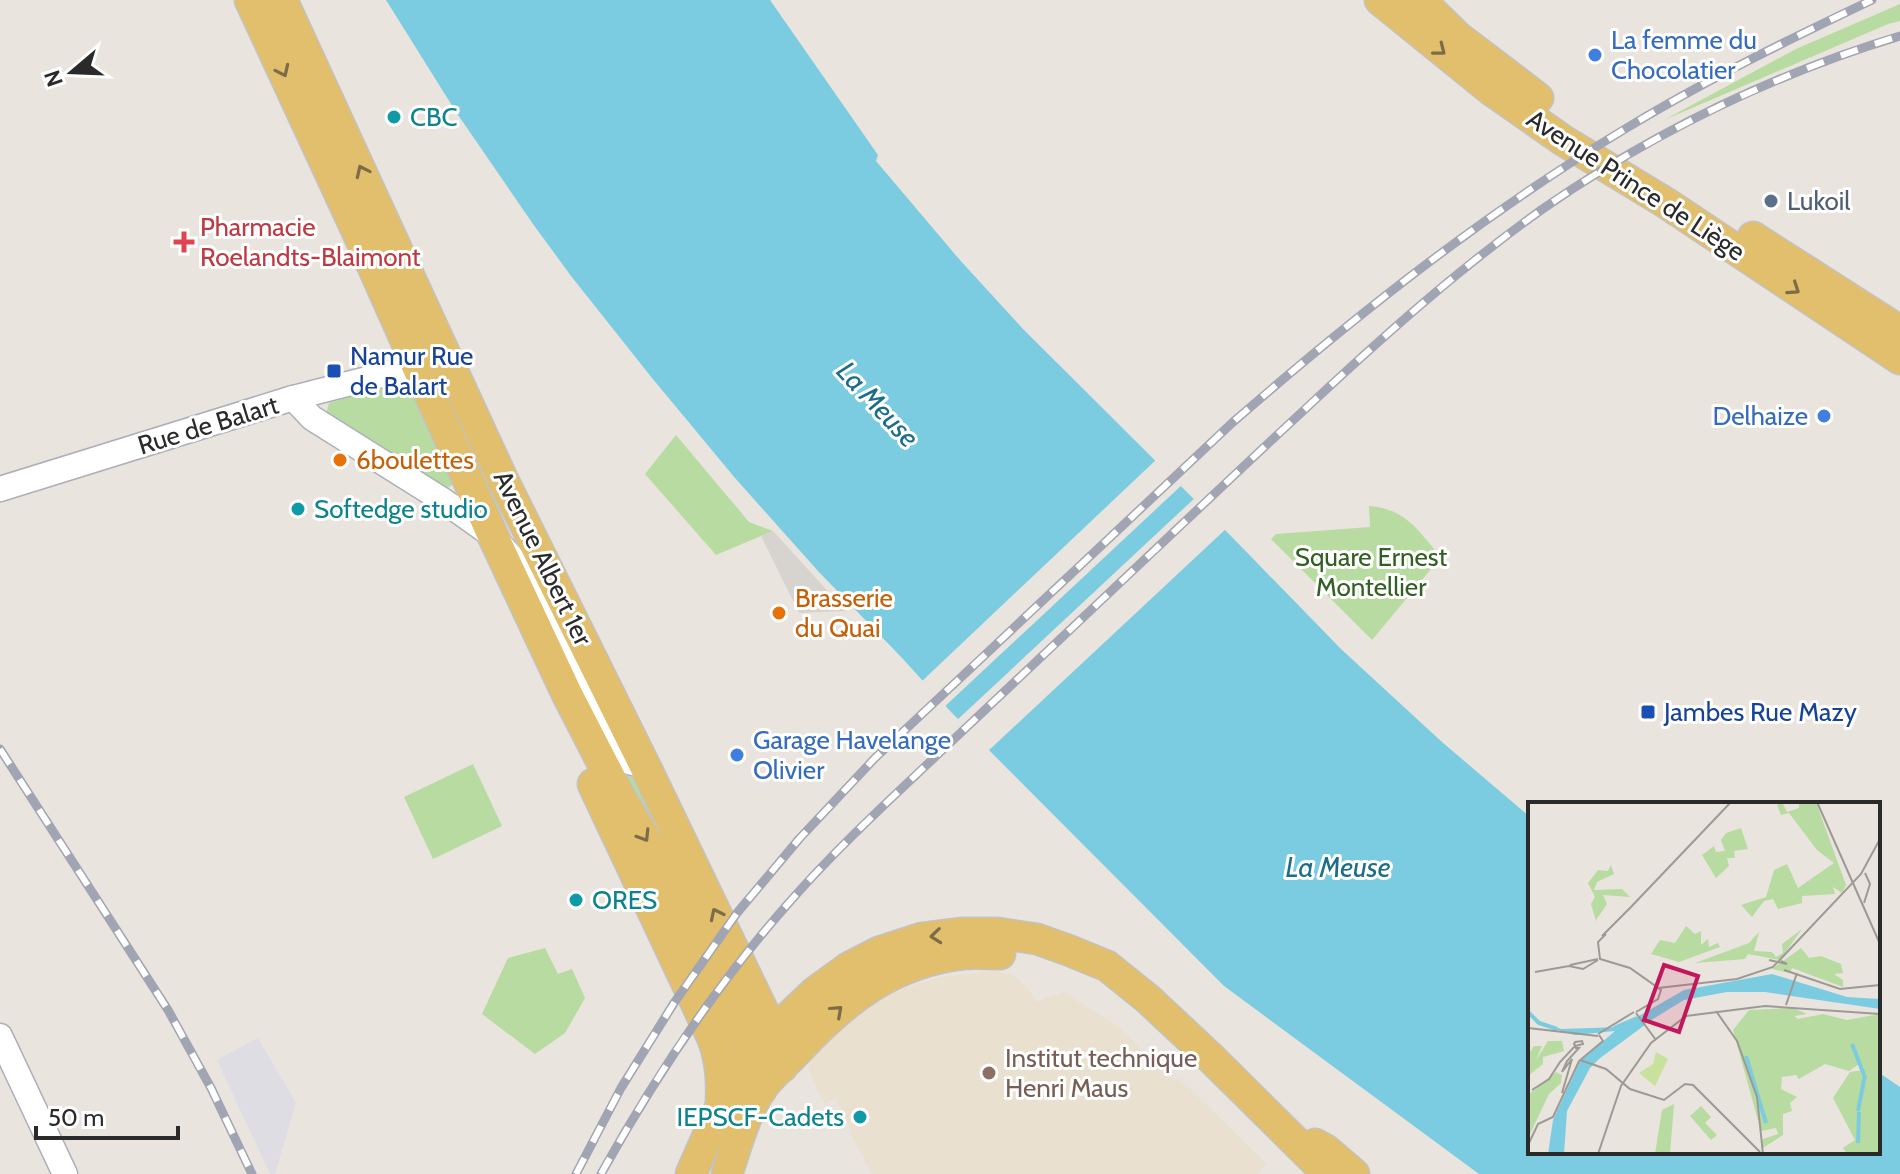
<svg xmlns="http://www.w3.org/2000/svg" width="1900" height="1174" font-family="Cabin,sans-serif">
	<rect width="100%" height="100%" fill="#eae4de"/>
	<path fill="#dfdde4" d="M258 1038 296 1103 275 1174H270L217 1060Z"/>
	<path fill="#eae0cf" d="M993 971 1013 975 1026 986 1037 1002 1064 992 1118 1027 1175 1081 1179 1078 1267 1164 1257 1174H872L850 1132 851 1131 836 1098 824 1103 808 1069 814 1055 852 1019 876 1001 907 987 941 977Z"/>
	<g fill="#b7dba0">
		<path d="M1900 4V21L1888 24 1664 120 1796 49Z"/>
		<path d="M402 382H412L455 480 451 486 445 489 326 414 329 403Z"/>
		<path d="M676 435 749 522 773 531 716 555 645 474Z"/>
		<path d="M1369 506C1407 509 1418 531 1441 557L1372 640 1271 539 1276 534 1370 527Z"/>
		<path d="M473 764 502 826 433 859 404 797Z"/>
		<path d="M631 765 668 844 622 772Z"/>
		<path d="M545 948 558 974 572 969 585 998 565 1033 535 1054 482 1014 508 958Z"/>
	</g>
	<path fill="#d7d4d0" d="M773 531 784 543 846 611 799 613 761 536Z"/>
	<path fill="#7ccce1" d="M386 0H770L878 155 876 161 959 259 1024 330 1230 535 1341 649 1442 742 1530 817V1152H1878V1072L1900 1087V1174H1479L1224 986 952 713 903 659 818 571 735 478 652 378 571 276 533 224 456 112Z"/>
	<g fill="#eae4de">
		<path d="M1158 458 1184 483 942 709 920 683Z"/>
		<path d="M1197 496 1228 527 986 753 955 722Z"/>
	</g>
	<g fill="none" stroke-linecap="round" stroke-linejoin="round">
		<defs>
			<g id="minor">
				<path d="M293 398 312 418 444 501 493 536 528 576 549 608 613 735 627 761 633 763"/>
				<path d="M0 489 293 398 417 366"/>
				<path d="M0 1036 65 1174"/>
			</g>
			<g id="major">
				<path d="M250 0 356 229 493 536 567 694 620 797 666 872 741 1030 761 1090"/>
				<path d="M282 0 502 478 646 768 763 1011 773 1032 782 1067"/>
				<path d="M1380 0 1491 90 1564 141 1666 203 1900 359"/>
				<path d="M1420 0 1458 37 1538 98"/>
				<path d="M1753 237 1900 331"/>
				<path d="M593 784 713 1039C721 1061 722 1081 721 1104"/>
				<path d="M1315 1144 1326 1150 1354 1174"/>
				<path d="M691 1174 721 1106 736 1080 751 1058 773 1032 815 992 848 968 879 952 922 938 961 933H997L1037 939 1068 950 1107 966 1148 999 1210 1057 1328 1174"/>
				<path d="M727 1174C736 1147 745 1113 761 1089 771 1075 787 1062 799 1049 846 999 893 962 963 954 975 953 988 954 1000 954"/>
			</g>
		</defs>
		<use href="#minor" stroke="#aeb0b9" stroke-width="27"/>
		<use href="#major" stroke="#c3c3c3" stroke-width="33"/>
		<use href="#minor" stroke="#fff" stroke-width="24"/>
		<use href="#major" stroke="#e1bf6c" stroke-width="30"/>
		<defs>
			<g id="rail">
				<path d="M0 749 168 1010 211 1088 252 1174"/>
				<path d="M576 1174 621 1088 674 1003 737 913 799 839 875 758 1232 423C1356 315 1484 214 1625 129 1704 81 1788 40 1872 0"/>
				<path d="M601 1174C654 1079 714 988 786 906 832 853 884 805 935 757 993 702 1051 648 1109 593 1173 533 1237 472 1302 412 1379 340 1458 269 1544 208 1653 133 1774 74 1900 36"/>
			</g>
		</defs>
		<use href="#rail" stroke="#a1a4b2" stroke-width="9"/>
		<use href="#rail" stroke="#fff" stroke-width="6" stroke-dasharray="18" stroke-linecap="butt"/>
	</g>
	<defs><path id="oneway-chevron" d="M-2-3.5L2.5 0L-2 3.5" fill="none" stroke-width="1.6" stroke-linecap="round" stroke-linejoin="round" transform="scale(2)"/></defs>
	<g stroke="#7c6d48">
		<use href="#oneway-chevron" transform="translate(1440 50) rotate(38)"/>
		<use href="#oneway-chevron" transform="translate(283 71) rotate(65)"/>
		<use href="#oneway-chevron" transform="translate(362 171) rotate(-115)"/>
		<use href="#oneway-chevron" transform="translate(1794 289) rotate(34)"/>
		<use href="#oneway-chevron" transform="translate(644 836) rotate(58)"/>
		<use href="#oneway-chevron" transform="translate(716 914) rotate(-116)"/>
		<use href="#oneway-chevron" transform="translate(936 936) rotate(174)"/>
		<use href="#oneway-chevron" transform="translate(837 1011) rotate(-42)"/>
	</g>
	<g fill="#3f7fe0" stroke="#fff" stroke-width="3">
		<circle cx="1595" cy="55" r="8"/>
		<circle cx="1824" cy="416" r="8"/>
		<circle cx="737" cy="755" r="8"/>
	</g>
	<g fill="#0f9aa8" stroke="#fff" stroke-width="3">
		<circle cx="394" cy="117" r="8"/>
		<circle cx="298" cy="509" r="8"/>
		<circle cx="576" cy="900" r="8"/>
		<circle cx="860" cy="1117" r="8"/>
	</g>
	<circle fill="#5c6f8a" stroke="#fff" stroke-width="3" cx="1771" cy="201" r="8"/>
	<path fill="#e0444e" stroke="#fff" stroke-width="3" d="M180 230h8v8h8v8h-8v8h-8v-8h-8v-8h8z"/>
	<g fill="#1a4fb4" stroke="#fff" stroke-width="3">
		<rect x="326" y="363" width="16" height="16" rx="4"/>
		<rect x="1640" y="704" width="16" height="16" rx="4"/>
	</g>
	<g fill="#e8710a" stroke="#fff" stroke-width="3">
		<circle cx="340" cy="460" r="8"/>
		<circle cx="779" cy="613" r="8"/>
	</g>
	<circle fill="#8d6e63" stroke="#fff" stroke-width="3" cx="989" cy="1073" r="8"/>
	<g text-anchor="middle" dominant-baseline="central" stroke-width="6" stroke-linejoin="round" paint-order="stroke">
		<g font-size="26" fill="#366cbe" stroke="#fff" text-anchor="start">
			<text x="1611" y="40">La femme du<tspan x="1611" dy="30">Chocolatier</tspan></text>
			<text x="1808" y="416" text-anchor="end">Delhaize</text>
			<text x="753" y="740">Garage Havelange<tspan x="753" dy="30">Olivier</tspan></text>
		</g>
		<g font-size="26" fill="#0d838f" stroke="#fff" text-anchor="start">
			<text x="410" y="117">CBC</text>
			<text x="314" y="509">Softedge studio</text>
			<text x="592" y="900">ORES</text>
			<text x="844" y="1117" text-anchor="end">IEPSCF-Cadets</text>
		</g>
		<g font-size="26" fill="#2a2a2a" stroke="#fff">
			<text transform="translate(1636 185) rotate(33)">Avenue Prince de Liège</text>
			<text transform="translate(208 425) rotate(-17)">Rue de Balart</text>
			<text transform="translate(543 558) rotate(64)">Avenue Albert 1er</text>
		</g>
		<g font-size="26" fill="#4e5e75" stroke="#fff" text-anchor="start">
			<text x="1787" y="201">Lukoil</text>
		</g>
		<g font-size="26" fill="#be3a42" stroke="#fff" text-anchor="start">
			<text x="200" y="227">Pharmacie<tspan x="200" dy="30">Roelandts-Blaimont</tspan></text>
		</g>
		<g font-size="26" fill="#164399" stroke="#fff" text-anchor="start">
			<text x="350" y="356">Namur Rue<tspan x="350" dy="30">de Balart</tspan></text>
			<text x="1664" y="712">Jambes Rue Mazy</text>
		</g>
		<g font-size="26" fill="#c56008" stroke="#fff" text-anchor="start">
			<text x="356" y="460">6boulettes</text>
			<text x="795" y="598">Brasserie<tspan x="795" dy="30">du Quai</tspan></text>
		</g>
		<g font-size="26" fill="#325f22" stroke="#fff">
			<text x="1371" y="557">Square Ernest<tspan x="1371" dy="30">Montellier</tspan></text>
		</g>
		<g font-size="26" fill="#785e54" stroke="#fff" text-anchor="start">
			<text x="1005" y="1058">Institut technique<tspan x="1005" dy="30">Henri Maus</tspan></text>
		</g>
		<g font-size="28" font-style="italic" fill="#1c6c8c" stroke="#fff">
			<text transform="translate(878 404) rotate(47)">La Meuse</text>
			<text x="1338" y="867">La Meuse</text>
		</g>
	</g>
	<g transform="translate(1528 802)">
		<rect width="352" height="352" fill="#eae4de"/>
		<path d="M254 0 259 10 271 6V0H288L318 83 314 91 305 85 307 92 274 94V101L250 107 245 97 236 99 224 115 213 103 238 95 246 68 259 62 270 86 306 61 289 48 261 11 253 13 249 3ZM213 26 220 47 206 49 207 56H199L201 64 188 76 174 53 186 44 188 50 197 49 193 38 198 31ZM83 63 86 72 69 80 66 88 94 87 102 95 75 93 79 102 68 118 70 126 63 102 67 95 60 81 70 68 80 69ZM158 124 167 132 173 129V143L180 137 181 145 190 141 192 145 151 160 123 152 132 138 147 141ZM274 127 252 158 220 152 217 157 167 161 221 141 231 130 226 149 244 150 248 155 255 151 254 142ZM273 146 281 156 293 154 313 162 315 171 306 172 315 178V185L264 166 262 171 244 167ZM265 206 279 212 266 214 270 217 295 212 319 218 352 212V352H319L315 346 327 338 305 296 322 270 335 268 331 262 321 269 297 262 271 277 268 273 254 275 253 287 269 295 262 301 264 309 255 312V333L233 347 235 337 250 332 248 326 233 329 205 228 221 208ZM20 239H34L36 249 15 255V262L0 274V253L6 244H14L8 258ZM28 270 34 273 33 281 21 292 0 336V293ZM146 302 142 352H127L134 308ZM173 304 183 315 177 321 189 333 183 338 162 314Z" fill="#b7dba0"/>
		<path d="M128 250 140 257 127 284 111 271 125 262Z" fill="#c8e19d"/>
		<path d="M244 172 319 195 352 197V207L237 190H199L156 198 89 239 62 266 39 309 36 352H20L25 318 52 259 87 229 47 233 9 222 0 208 11 219 33 227 92 225 156 188Z" fill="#7ccce1"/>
		<path fill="none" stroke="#7ccce1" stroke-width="4" d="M0 210 11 221 29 227M86 226 109 216M324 242 336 273M218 254 238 321M65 259 115 222M330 309 337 273M330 341 331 310"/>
		<path fill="none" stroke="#9d9a96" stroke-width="2" d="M289 0 352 142M336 101 342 82 337 71M102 106 203 0M78 132 70 140 72 157 102 166 133 188 130 197 108 210M74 134 104 104M241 158 259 162 253 159M42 163 70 157M256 168 312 187 352 183M7 170 41 164 55 167 70 158M130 186 209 177 245 165 333 72 352 37M258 203 269 171M188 209 209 239 229 295 235 352M108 211 128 238M0 226 70 234M70 232 106 210M52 258 78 267 102 287 136 298 157 282 165 283 232 350M4 288 21 277 32 260 46 245 48 244 51 243 55 242 54 239 47 240 46 242 47 243V245H48V246H51L39 259 34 270 44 257 34 291M0 343 10 322 25 315 51 259 75 239 71 233M70 352 93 284 123 241 158 214 237 204 352 212"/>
		<path fill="#c2185b" fill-opacity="0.15" stroke="#c2185b" stroke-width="4" d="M136 163 170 174 151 230 116 218Z"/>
		<rect width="352" height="352" fill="none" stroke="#2a2a2a" stroke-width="4"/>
	</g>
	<g transform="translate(72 72) rotate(251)" stroke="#ffffff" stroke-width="6" paint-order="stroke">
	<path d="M0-6L14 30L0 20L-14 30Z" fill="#2a2a2a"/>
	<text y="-12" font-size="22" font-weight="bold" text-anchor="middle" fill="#2a2a2a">N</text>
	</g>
	<path d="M36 1126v12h142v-12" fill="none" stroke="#2a2a2a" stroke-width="4"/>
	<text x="48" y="1126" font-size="24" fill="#2a2a2a" stroke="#ffffff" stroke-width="6" paint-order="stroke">50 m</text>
</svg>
